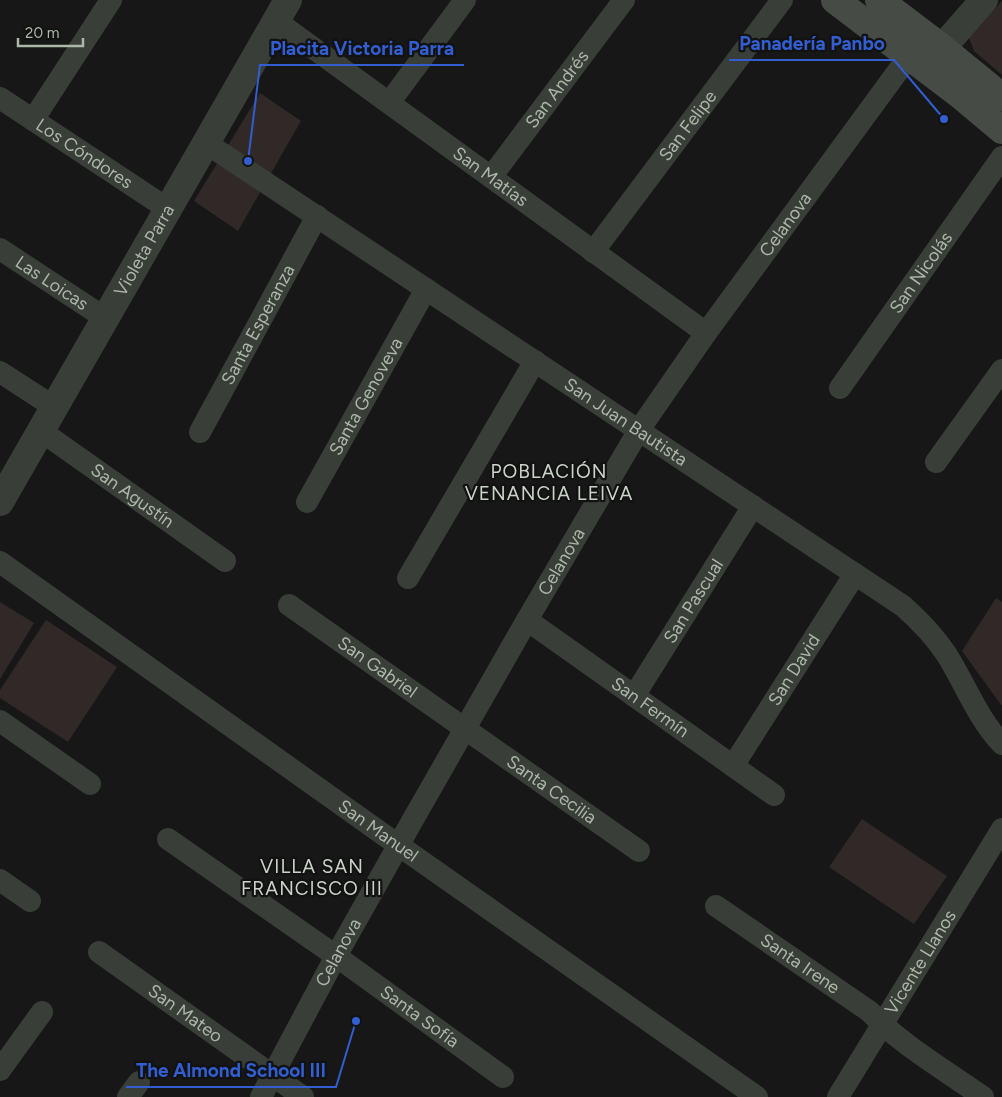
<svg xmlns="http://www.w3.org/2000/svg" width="1002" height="1097" font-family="Figtree,sans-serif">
	<rect width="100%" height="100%" fill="#161716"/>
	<g fill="#312928">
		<path d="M1002 1V75L974 51 969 38Z"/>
		<path d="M260 93 301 121 238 231 194 201Z"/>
		<path d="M996 598 1002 602V706L962 651Z"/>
		<path d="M0 602 34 623 0 679Z"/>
		<path d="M46 620 117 667 68 742 0 698V690Z"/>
		<path d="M862 819 947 876 914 924 829 867Z"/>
	</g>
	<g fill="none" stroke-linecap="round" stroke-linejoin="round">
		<g stroke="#393e39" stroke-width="22">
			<path id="s1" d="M276 21 706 333"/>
			<path id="s2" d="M0 98 168 209"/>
			<path d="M389 103 465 0"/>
			<path d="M33 120 111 0"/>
			<path id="s3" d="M206 143 903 606C920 621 935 637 947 655 965 684 978 719 1002 744"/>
			<path id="s4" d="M491 177 624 0"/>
			<path id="s5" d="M0 249 105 318"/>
			<path id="s6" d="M593 252 782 0"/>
			<path d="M0 372 54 407"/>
			<path id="s7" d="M840 388 1002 157"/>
			<path id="s8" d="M41 431 225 561"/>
			<path id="s9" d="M200 432 317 216"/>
			<path d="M936 462 1002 370"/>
			<path id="s10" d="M307 502 426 289"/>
			<path id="s11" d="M0 562 384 835 757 1097"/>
			<path d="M408 578 535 361"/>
			<path id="s12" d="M289 605 639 851"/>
			<path id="s13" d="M527 620 774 795"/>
			<path id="s14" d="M634 696 753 506"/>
			<path d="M0 721 90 784"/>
			<path id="s15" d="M733 766 855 574"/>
			<path id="s16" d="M168 839 336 956 503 1077"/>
			<path d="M0 880 30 901"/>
			<path id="s17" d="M716 906 869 1011C901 1045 945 1070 983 1097"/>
			<path id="s18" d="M99 952 303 1097"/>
			<path d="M0 1070 42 1012"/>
			<path d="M128 1097 139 1082"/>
			<path id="s19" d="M261 1097 336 956 411 823 527 620 639 430 706 333 909 56"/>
			<path id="s20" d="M838 1097 1002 829"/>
		</g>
		<g stroke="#393e39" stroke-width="28">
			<path d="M920 53 942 48 984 0"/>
			<path id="s21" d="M0 502 288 0"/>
		</g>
		<g stroke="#464c45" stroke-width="28">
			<path d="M835 0 959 94 1002 130"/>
			<path d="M879 0 942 48 1002 97"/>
		</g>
	</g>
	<g text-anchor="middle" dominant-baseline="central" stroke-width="4.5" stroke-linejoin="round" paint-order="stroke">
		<g font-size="18" fill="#acb7a8" stroke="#111211">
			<text stroke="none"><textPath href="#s4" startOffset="110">San Andrés</textPath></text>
			<text stroke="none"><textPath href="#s6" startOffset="158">San Felipe</textPath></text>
			<text stroke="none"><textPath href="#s2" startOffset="101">Los Cóndores</textPath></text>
			<text stroke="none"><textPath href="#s1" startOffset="265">San Matías</textPath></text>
			<text stroke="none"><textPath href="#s19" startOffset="1019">Celanova</textPath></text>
			<text stroke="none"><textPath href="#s21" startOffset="290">Violeta Parra</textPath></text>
			<text stroke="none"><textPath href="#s7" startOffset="141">San Nicolás</textPath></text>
			<text stroke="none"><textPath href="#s5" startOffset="62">Las Loicas</textPath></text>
			<text stroke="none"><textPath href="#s9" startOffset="122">Santa Esperanza</textPath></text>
			<text stroke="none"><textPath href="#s10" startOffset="121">Santa Genoveva</textPath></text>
			<text stroke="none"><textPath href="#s3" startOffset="504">San Juan Bautista</textPath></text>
			<text stroke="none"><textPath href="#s8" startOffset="112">San Agustín</textPath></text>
			<text stroke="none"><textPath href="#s19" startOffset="614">Celanova</textPath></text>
			<text stroke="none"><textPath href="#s14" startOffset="112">San Pascual</textPath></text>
			<text stroke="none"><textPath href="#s12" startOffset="108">San Gabriel</textPath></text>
			<text stroke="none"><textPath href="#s15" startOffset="114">San David</textPath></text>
			<text stroke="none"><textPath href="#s13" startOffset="151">San Fermín</textPath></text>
			<text stroke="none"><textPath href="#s12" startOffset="321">Santa Cecilia</textPath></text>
			<text stroke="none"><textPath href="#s11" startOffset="464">San Manuel</textPath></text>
			<text stroke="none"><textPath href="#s19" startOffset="164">Celanova</textPath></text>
			<text stroke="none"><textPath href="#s17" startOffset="102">Santa Irene</textPath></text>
			<text stroke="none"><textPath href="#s20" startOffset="158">Vicente Llanos</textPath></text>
			<text stroke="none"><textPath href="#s18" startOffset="106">San Mateo</textPath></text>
			<text stroke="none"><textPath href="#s16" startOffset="308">Santa Sofía</textPath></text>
		</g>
		<g font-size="19" letter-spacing="1" fill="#cbd3c9" stroke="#111211">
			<text x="549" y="471">POBLACIÓN<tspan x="549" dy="22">VENANCIA LEIVA</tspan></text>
			<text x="312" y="866">VILLA SAN<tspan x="312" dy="22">FRANCISCO III</tspan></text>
		</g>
	</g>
	<path fill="none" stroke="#325ed1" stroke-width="2" d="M944 119L894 60H729M248 161L260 65H464M356 1021L336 1087H126"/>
	<g fill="#325ed1" stroke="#111211" stroke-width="2">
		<circle cx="944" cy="119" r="5"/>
		<circle cx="248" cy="161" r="5"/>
		<circle cx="356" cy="1021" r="5"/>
	</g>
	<g font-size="19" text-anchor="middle" font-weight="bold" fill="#325ed1" stroke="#111211" stroke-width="4.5" stroke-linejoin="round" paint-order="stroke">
		<text x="812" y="50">Panadería Panbo</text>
		<text x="362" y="55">Placita Victoria Parra</text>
		<text x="231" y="1077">The Almond School III</text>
	</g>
	<path d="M18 38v8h65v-8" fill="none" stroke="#acb7a8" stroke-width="2.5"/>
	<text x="25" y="38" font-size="15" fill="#acb7a8" stroke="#111211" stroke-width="4" paint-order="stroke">20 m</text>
</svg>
